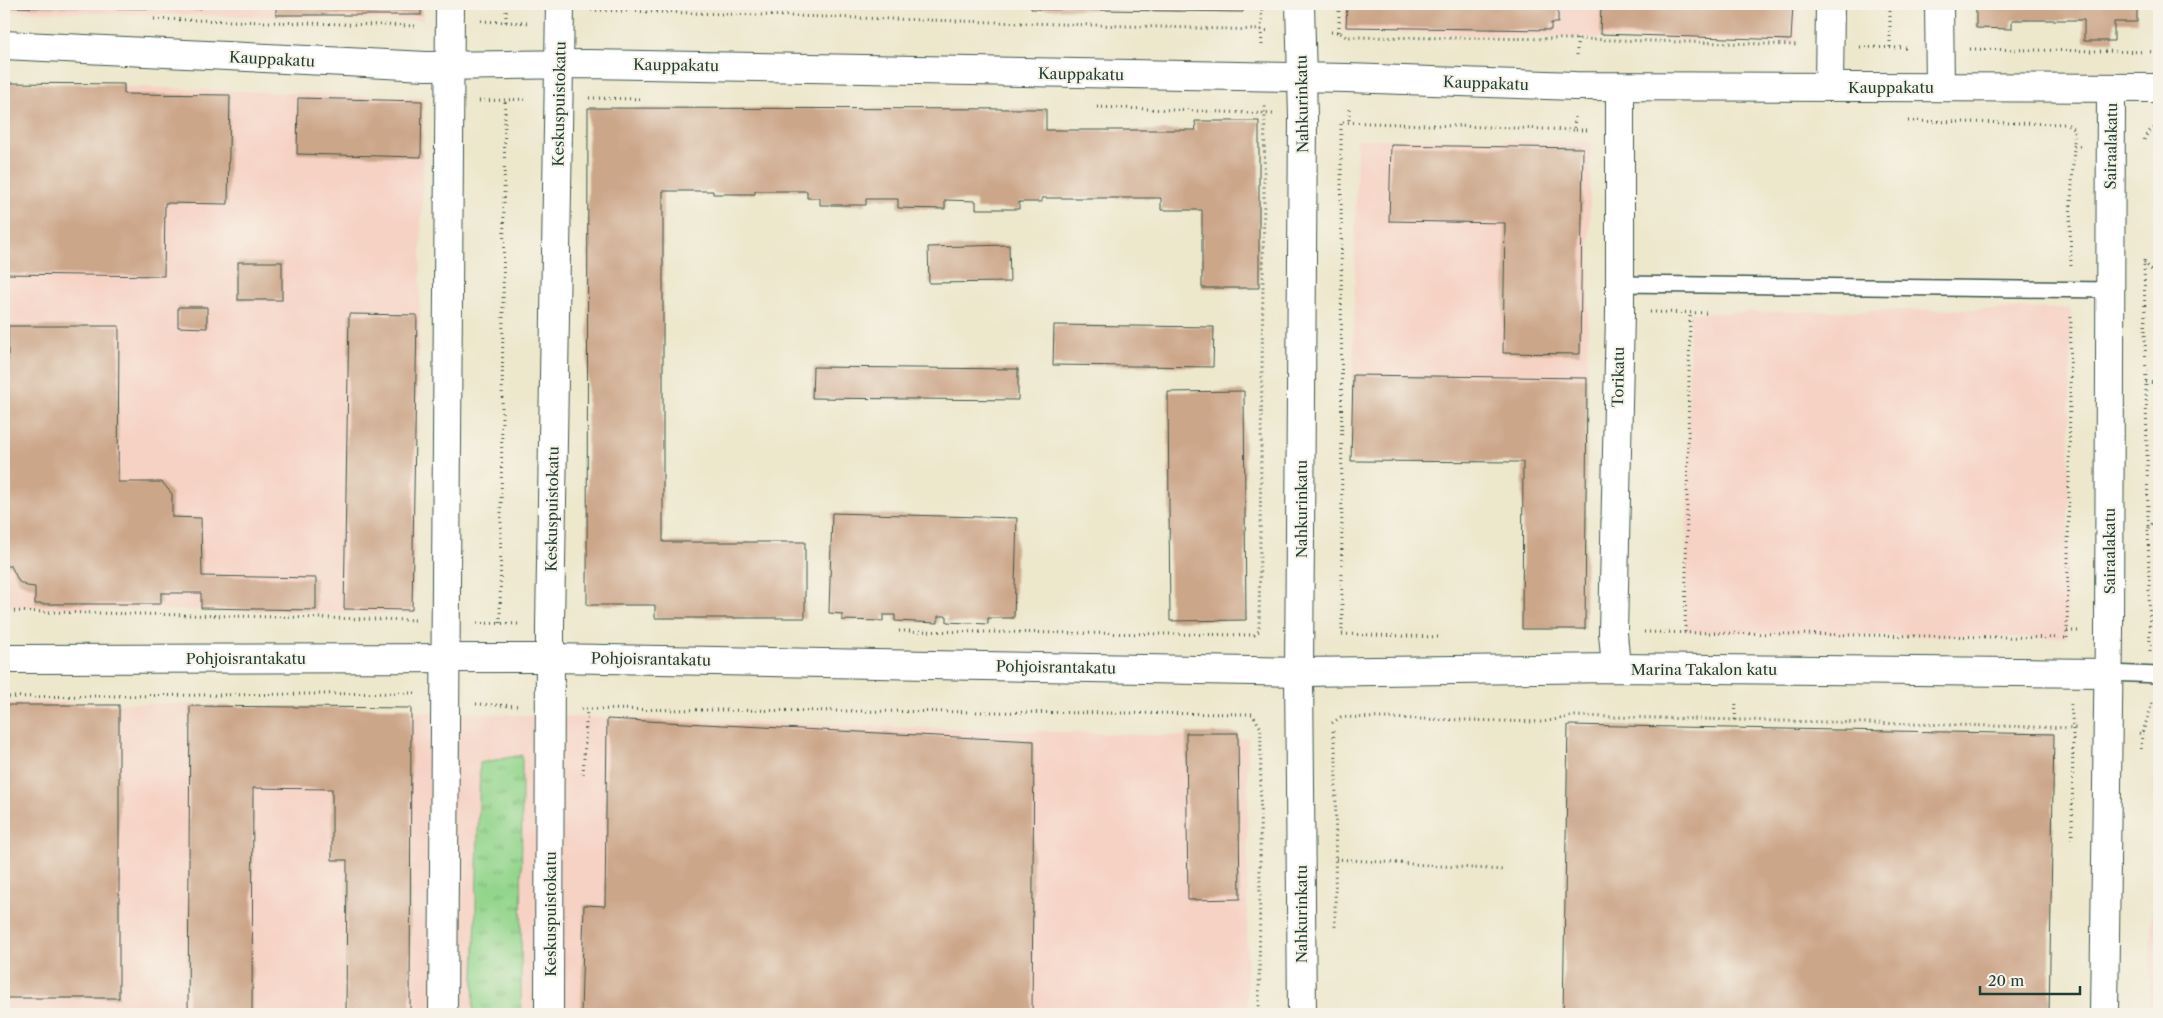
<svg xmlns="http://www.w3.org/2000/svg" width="2163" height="1018" font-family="'Libre Caslon Text',serif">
	<defs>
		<pattern id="grass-tufts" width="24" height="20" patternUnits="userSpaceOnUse" patternTransform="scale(1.25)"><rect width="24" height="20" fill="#93d58c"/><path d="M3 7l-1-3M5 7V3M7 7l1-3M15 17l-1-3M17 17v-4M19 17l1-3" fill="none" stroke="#77ae73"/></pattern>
	</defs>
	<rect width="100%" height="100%" fill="#f7f3e8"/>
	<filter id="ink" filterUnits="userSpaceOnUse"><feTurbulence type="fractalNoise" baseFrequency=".02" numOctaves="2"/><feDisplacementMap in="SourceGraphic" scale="10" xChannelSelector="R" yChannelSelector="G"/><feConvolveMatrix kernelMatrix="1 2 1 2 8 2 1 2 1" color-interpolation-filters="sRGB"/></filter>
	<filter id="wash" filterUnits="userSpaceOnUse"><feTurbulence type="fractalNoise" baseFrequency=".0096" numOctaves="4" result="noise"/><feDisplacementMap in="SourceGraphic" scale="20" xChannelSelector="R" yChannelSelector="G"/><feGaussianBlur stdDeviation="1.12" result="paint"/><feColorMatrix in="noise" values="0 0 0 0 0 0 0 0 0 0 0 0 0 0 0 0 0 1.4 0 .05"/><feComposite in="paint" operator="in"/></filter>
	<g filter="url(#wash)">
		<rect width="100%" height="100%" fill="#ede7cc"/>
		<g fill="#f6d2c4">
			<path d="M4 4H423V20L4 11Z"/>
			<path d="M1344 4H1798L1797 43 1343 31Z"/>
			<path d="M4 82 424 98 414 614 4 607Z"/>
			<path d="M1357 139 1591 142 1587 378 1353 375Z"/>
			<path d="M2071 308 2067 638 1685 632 1690 313Z"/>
			<path d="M2157 642H2159V1014H2149Z"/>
			<path d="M4 702 173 704 1248 738 1247 1014H4Z"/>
		</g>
		<path fill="url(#grass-tufts)" stroke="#598960" d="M522 755 521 1014H473L480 763Z"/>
		<path fill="#93d58c" stroke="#598960" d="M2159 316V642H2157Z"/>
		<g id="blocks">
			<g fill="#cca689">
				<path d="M4 4H201V9L4 7Z"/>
				<rect x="276" y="4" width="145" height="11"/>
				<path d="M1031 4H1243V12L1031 9Z"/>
				<path d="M1347 4H1558V23H1551V30L1346 27Z"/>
				<path d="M1601 4H1793L1791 40 1600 34Z"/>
				<path d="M1976 4H2137V22H2114V41H2084V20H2012V29L1976 28Z"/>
				<path d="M4 83 124 84V94L230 95 228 204 165 203 164 276 4 274Z"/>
				<path d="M298 98 422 101 421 157 297 154Z"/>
				<path d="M588 108 1046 109V130H1196L1195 121H1259V288H1202V210H1161V198H1042V202H1019V209H976V201L945 200V209L898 208V199H866V205H820V198H807V191H755V194H713V191H663V542H805V618H655V605H587Z"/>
				<path d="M1391 145 1583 148 1580 354 1503 353 1505 223 1389 221Z"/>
				<path d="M1009 245 1010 282 929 283 928 247Z"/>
				<rect x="238" y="262" width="44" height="38"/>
				<path d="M178 307H207V328L178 327Z"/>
				<path d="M349 314 417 315 412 610 344 609Z"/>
				<path d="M1054 325 1214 327 1213 367 1053 365Z"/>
				<path d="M8 326H119L118 482H162L172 494V517L201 518 202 576 316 578V610L201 608V593H161V604H35V587L27 586 19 582 11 566H4V361H8Z"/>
				<path d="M813 367 1018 369V400L812 398Z"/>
				<path d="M1353 375 1587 378 1585 629H1522L1523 462 1351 461Z"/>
				<path d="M1244 391 1246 620 1170 621 1168 392Z"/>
				<path d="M832 513 1017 518 1014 618H988V624L947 622V616H938V623L895 621V615H883V621L842 620V614L829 613Z"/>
				<rect x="4" y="705" width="115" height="293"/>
				<path d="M190 706 411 708 410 1014H346L347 860H332V789L253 788 252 1014H188Z"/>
				<path d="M607 719 1034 741 1032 1014H581L584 905 605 906Z"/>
				<path d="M1568 725 2054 734 2049 1014H1563Z"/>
				<path d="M1186 733H1238L1240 899 1188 900Z"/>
			</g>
		</g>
	</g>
	<g filter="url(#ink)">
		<use href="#blocks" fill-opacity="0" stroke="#3e564b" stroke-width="1"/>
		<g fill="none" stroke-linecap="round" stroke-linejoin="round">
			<defs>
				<g id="service">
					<path d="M1620 284 2110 290"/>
					<path d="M2109 673 2159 675"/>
				</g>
				<g id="minor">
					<path d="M1300 4 1303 118 1299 672 1302 1014"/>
					<path d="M1939 4 1940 87"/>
					<path d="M4 45 426 66 587 64 1347 78 1575 86 2159 88"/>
					<path d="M1829 87 1830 4"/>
					<path d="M4 659 551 658 1299 672 1616 668 2109 673"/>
					<path d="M1616 668 1613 633 1620 313V87"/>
					<path d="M443 1014 450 4"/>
					<path d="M549 1014 550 626 560 4"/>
					<path d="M2104 1014 2109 632 2111 88"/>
				</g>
			</defs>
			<use href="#service" stroke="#3e564b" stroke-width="18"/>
			<use href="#minor" stroke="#3e564b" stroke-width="30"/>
			<g stroke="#3e564b" stroke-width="3" stroke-dasharray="1 4" stroke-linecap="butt">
				<path d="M591 10 1261 30 1262 4"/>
				<path d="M154 19 418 26"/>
				<path d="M481 21 530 23"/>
				<path d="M506 22V4"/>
				<path d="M1331 32H1339L1346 37 1577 39 1799 45"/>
				<path d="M1339 32V4"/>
				<path d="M1262 45 1261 30 1270 31"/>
				<path d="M1860 47 1909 48"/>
				<path d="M1890 47V4"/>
				<path d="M1970 49 2159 52"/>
				<path d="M1577 55V39"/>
				<path d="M589 98 643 99"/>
				<path d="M479 101 528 99"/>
				<path d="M1097 107 1273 114"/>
				<path d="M1349 109V121"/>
				<path d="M1575 117 1574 130H1590"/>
				<path d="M1908 121 2067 124 2074 129V146"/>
				<path d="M2144 140C2147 133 2151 128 2159 127"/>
				<path d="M2144 260 2150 651"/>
				<path d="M2144 262 2159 278"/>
				<path d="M2071 266 2070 222 2074 146H2080"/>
				<path d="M1650 312 1709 313"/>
				<path d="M2146 382 2159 383"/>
				<path d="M2148 528 2159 517"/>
				<path d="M4 611 416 620"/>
				<path d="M477 623 520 624"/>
				<path d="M500 623 505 100"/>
				<path d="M899 631 1254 635 1259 631 1265 106"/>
				<path d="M2067 631H2078"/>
				<path d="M1644 632 2067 638"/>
				<path d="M1685 632 1690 313"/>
				<path d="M1438 637 1342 634 1341 122 1574 130"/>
				<path d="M2067 638 2071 315"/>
				<path d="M4 697 415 693"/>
				<path d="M476 704 520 706"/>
				<path d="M2071 704 2073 728 2072 843"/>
				<path d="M581 709 1252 714 1261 728 1259 1014"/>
				<path d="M1735 720 1736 701"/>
				<path d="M1332 723 1341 717 1543 722 1573 716 2078 728"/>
				<path d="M1333 731 1336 758 1335 930"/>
				<path d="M2139 733 2142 734 2152 705V700"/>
				<path d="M2141 749 2142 734"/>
				<path d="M583 774 587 709"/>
				<path d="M1336 859 1503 870"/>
			</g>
			<use href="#service" stroke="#fff" stroke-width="15"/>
			<use href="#minor" stroke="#fff" stroke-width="28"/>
		</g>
	</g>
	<g text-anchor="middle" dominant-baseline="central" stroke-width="4" stroke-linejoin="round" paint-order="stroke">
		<g font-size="15" fill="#1f3d34" stroke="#f7f3e8">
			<text transform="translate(272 59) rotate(3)">Kauppakatu</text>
			<text transform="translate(676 65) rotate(1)">Kauppakatu</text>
			<text transform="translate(1081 74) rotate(1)">Kauppakatu</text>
			<text transform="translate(1486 83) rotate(2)">Kauppakatu</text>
			<text x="1891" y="87">Kauppakatu</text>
			<text transform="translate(559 104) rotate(-89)">Keskuspuistokatu</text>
			<text transform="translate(1302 104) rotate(-91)">Nahkurinkatu</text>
			<text transform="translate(2111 146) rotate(-89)">Sairaalakatu</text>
			<text transform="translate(1618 377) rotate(-89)">Torikatu</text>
			<text transform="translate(552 509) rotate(-89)">Keskuspuistokatu</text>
			<text transform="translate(1301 509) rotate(-90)">Nahkurinkatu</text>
			<text transform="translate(2109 551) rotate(-90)">Sairaalakatu</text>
			<text x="246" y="658">Pohjoisrantakatu</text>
			<text transform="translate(651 659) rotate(1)">Pohjoisrantakatu</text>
			<text transform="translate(1056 667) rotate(1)">Pohjoisrantakatu</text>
			<text x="1704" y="669">Marina Takalon katu</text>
			<text transform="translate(550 914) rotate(-90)">Keskuspuistokatu</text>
			<text transform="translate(1301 914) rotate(-90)">Nahkurinkatu</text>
		</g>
	</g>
	<rect width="2163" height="1018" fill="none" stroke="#f7f3e8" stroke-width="20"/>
	<path d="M1980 986v8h100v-8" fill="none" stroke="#1f3d34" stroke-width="2.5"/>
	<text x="1988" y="986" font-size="15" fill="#1f3d34" stroke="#f7f3e8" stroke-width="4" paint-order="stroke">20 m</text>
</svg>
